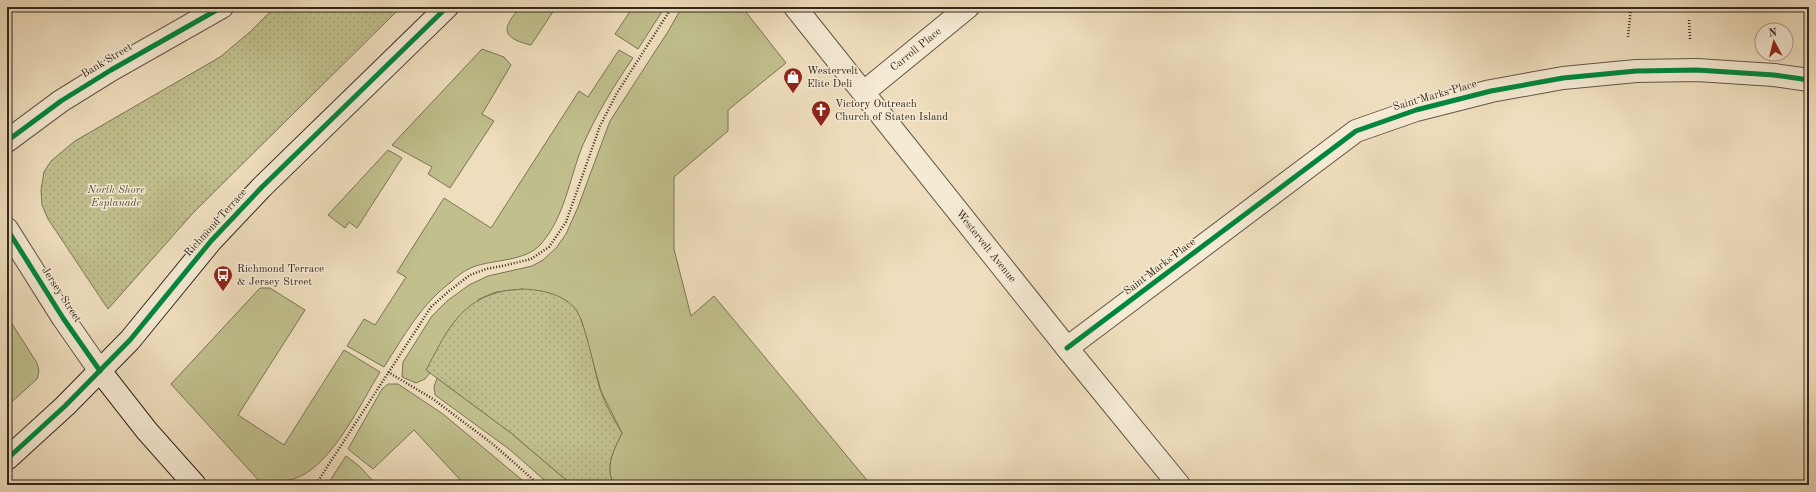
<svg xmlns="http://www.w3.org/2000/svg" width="1816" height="492" font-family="'Old Standard TT',serif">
	<defs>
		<pattern id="park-dots" width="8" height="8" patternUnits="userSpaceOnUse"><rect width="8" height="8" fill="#c0bf8d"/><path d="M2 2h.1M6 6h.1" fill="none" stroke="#a5a479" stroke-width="1.8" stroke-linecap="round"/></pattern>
	</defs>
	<rect width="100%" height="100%" fill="#efdebd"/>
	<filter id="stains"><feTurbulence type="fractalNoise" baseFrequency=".005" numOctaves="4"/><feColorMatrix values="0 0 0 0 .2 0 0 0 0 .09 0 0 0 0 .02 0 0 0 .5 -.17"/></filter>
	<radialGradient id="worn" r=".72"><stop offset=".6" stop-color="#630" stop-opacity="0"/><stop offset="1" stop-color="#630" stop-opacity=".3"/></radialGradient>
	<g fill="#c0bf8d" stroke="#7a7456">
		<path d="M521 7H556L531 45C501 38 501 28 521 7Z"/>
		<path d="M633 7H665L638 49 615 34Z"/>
		<path d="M682 7H742L786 63 728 110V131L674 177V249L691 316 714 296 871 485H658L653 480 644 485H614C604 466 614 450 622 433L601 391 581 319 523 289 496 292 479 299 426 370 430 373 425 379 416 383 402 377 403 362 432 316 447 301 469 285 488 276 532 266 543 260 556 248 566 234 578 207 610 121 669 30Z"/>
		<path d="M482 49 504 57 511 65 482 114 494 121 450 188 428 174 432 167 392 145Z"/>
		<path d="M619 50 633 58C613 87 596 115 582 147 569 180 565 216 541 244 525 262 494 259 473 267 465 270 457 276 451 282 421 304 404 336 384 367L347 346 364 319 375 325 406 277 397 272 444 198 491 228 579 91 588 97Z"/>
		<path d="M388 150 402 158 357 228 349 222 345 228 328 215Z"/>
		<path d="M260 288H270L305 310 238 415 284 445 344 350 380 372C361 403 334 460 301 476 288 482 275 482 261 483L171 384Z"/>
		<path d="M7 316 37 363 39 371 37 379 7 406Z"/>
		<path d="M437 378 511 433 572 485H550L509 449 435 395 434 387Z"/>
		<path d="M388 384H398L443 414 528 485H465L414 430 373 469 348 449 382 389Z"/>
		<path d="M346 456 359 466 377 485H327Z"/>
	</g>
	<g fill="url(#park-dots)" stroke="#7a7456">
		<path d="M275 7H401L193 213 108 309 48 219 42 205 41 190 44 172 51 161 75 141 220 57 250 32Z"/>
		<path d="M523 289C541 290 560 293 574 307 585 319 594 370 600 389 605 404 614 420 622 433 614 450 604 466 614 485H572L511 433 426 370C444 337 457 304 496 293 504 290 514 290 523 289Z"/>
	</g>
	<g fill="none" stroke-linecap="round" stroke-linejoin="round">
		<defs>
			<g id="street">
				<path id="s1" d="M795 7 1067 348 1179 485"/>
				<path id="s2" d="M864 92 968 7"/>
				<path d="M7 141 61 101 111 70 222 7"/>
				<path d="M7 229 63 318 100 371"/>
				<path d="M1067 348 1356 131 1416 110 1491 91 1563 78 1636 71 1697 70 1774 75 1809 80"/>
			</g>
			<g id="secondary">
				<path d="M100 371 147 431 195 485"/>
				<path d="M7 459 65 406 130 340 211 241 262 187 447 7"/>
			</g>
		</defs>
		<use href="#street" stroke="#625646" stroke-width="24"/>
		<use href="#secondary" stroke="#33281f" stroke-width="24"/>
		<g stroke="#33281f" stroke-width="2.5" stroke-dasharray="1 2" stroke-linecap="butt">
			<path d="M1689 20 1690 39"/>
			<path d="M1628 37 1631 7"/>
			<path d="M388 372 433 399 494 445 539 485"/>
			<path d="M314 485 318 481 431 307 449 291 470 275 486 269 507 265 531 259 549 247 566 222 600 126 617 93 672 7"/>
		</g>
		<use href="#street" stroke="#f5ead4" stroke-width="22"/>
		<use href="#secondary" stroke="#f5ead4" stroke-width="22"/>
		<defs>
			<g id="cycleway">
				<path d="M7 141 61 101 111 70 222 7"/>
				<path d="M7 229 63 318 100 371"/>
				<path d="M1067 348 1356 131 1416 110 1491 91 1563 78 1636 71 1697 70 1774 75 1809 80"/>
				<path d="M7 459 65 406 130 340 211 241 262 187 447 7"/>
			</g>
		</defs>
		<use href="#cycleway" stroke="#f5ead4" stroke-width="8"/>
		<use href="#cycleway" stroke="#00873e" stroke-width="5"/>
	</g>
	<defs>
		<symbol id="shop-pin" viewBox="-11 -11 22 30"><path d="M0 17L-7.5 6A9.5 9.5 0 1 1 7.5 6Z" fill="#8f2418" stroke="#f5ead4"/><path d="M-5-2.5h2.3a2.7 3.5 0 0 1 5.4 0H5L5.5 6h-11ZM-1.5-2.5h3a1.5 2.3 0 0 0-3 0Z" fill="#fff"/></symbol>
		<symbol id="church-pin" viewBox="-11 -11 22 30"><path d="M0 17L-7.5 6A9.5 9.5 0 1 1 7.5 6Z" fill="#8f2418" stroke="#f5ead4"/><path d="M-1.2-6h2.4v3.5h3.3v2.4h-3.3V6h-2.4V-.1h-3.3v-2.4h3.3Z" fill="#fff"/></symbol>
		<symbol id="bus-pin" viewBox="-11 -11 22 30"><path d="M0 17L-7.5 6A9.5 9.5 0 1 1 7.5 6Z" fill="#8f2418" stroke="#f5ead4"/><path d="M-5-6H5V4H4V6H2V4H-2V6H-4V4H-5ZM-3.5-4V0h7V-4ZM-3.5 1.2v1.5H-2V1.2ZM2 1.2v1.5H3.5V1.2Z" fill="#fff"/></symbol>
	</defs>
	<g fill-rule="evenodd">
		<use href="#shop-pin" x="782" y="66" width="22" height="30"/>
		<use href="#church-pin" x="810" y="99" width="22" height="30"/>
		<use href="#bus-pin" x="212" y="264" width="22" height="30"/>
	</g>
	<g text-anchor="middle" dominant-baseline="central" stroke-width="3" stroke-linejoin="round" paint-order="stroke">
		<g font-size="11" fill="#33281f" stroke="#f5ead4">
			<text stroke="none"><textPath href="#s2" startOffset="67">Carroll Place</textPath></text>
			<text transform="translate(107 61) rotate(-31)">Bank Street</text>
			<text transform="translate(1435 96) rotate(-16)">Saint Marks Place</text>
			<text transform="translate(216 223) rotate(-48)">Richmond Terrace</text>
			<text stroke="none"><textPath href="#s1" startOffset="306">Westervelt Avenue</textPath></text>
			<text transform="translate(1160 267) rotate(-37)">Saint Marks Place</text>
			<text transform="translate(61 295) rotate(57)">Jersey Street</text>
		</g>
		<g font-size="11" fill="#33281f" stroke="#f5ead4" text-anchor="start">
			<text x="807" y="71">Westervelt<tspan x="807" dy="13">Elite Deli</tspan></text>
			<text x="835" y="104">Victory Outreach<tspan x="835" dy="13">Church of Staten Island</tspan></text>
			<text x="237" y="269">Richmond Terrace<tspan x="237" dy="13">&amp; Jersey Street</tspan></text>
		</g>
		<g font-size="11" font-style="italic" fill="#564e3a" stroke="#f5ead4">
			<text x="116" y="190">North Shore<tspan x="116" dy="13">Esplanade</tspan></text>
		</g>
	</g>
	<rect width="1816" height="492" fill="none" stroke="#efdebd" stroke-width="24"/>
	<rect x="8" y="8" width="1800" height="476" fill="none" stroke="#33281f" stroke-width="2"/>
	<rect x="12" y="12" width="1792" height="468" fill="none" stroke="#33281f"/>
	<g transform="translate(1774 42) rotate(353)"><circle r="19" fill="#f5ead4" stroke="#a79c8c"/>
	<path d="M0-3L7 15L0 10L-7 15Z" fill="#8f2418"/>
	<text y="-6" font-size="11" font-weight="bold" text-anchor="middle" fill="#33281f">N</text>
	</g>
	<rect width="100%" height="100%" filter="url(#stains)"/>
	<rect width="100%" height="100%" fill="url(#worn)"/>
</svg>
